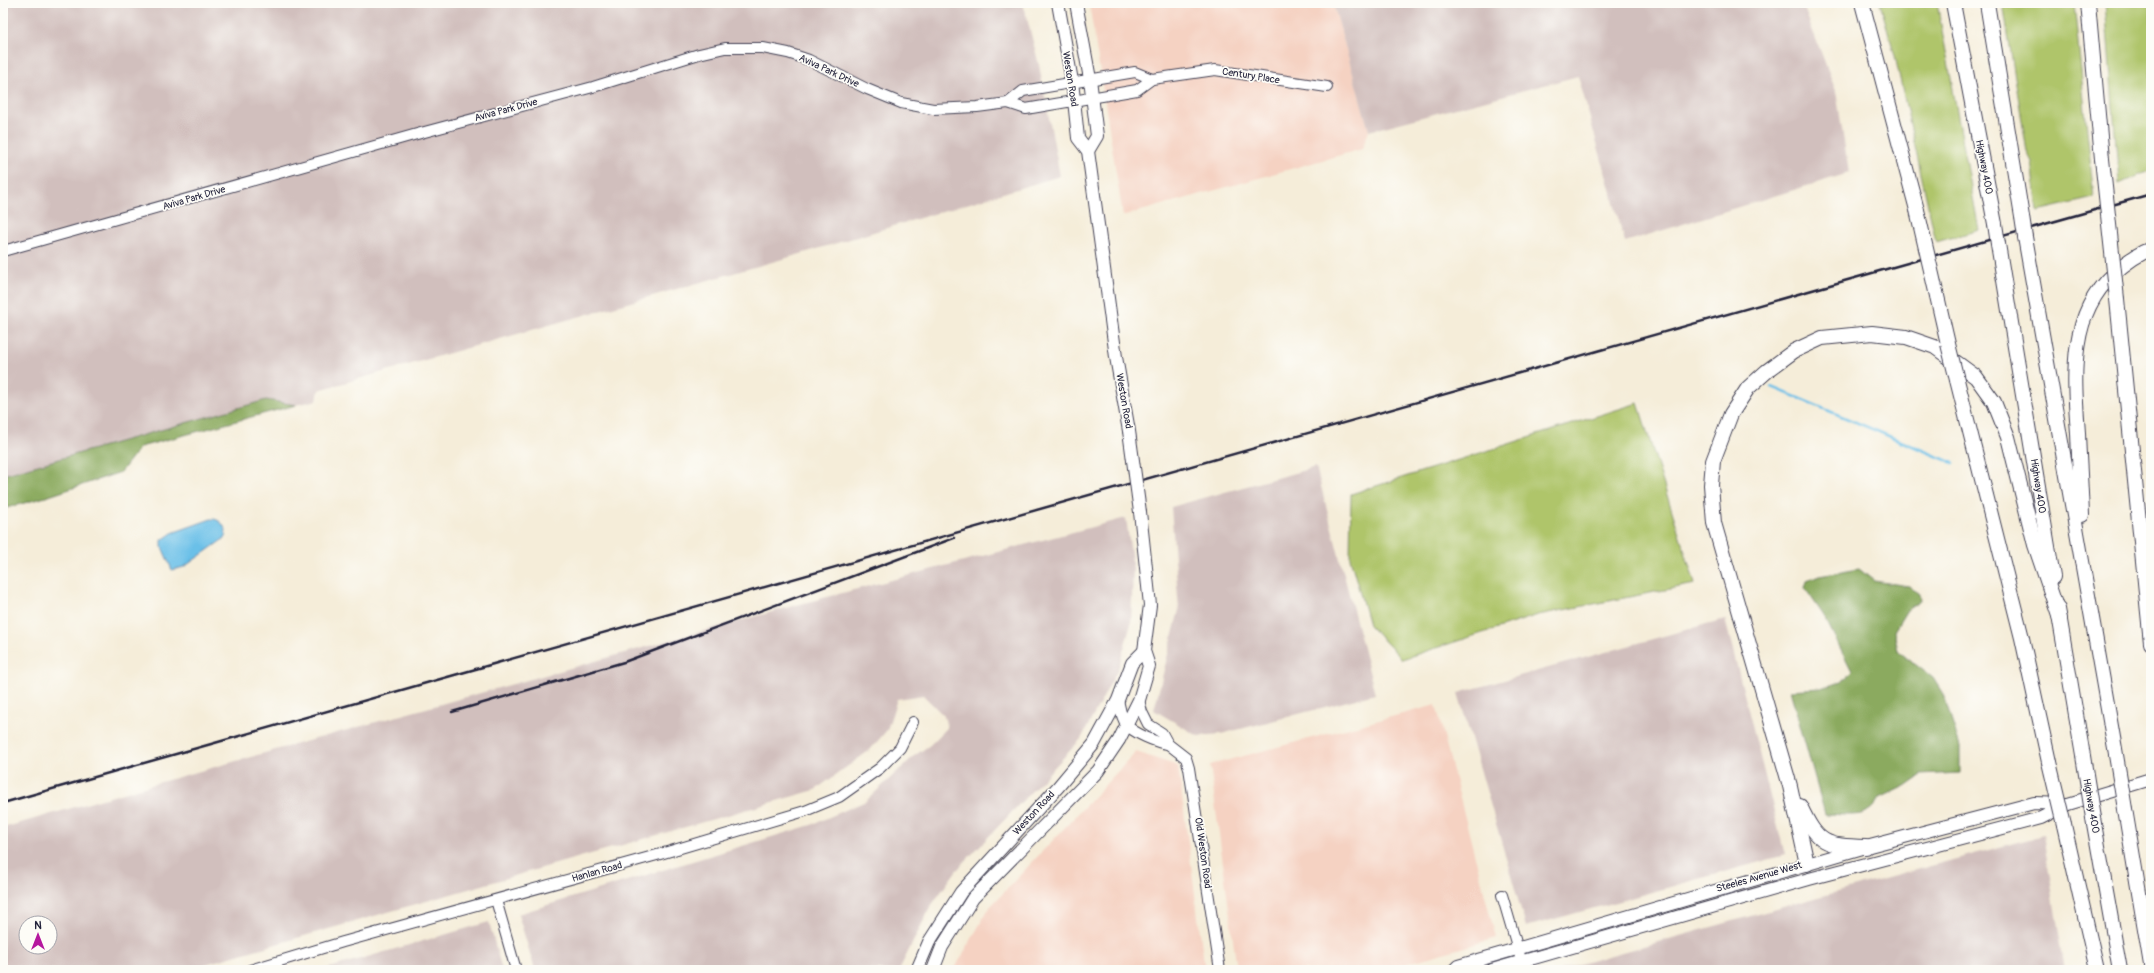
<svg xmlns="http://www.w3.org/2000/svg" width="2154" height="973" font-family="Pangolin,sans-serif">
	<rect width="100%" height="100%" fill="#fdfcf7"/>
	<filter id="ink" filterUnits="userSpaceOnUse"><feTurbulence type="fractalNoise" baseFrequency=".025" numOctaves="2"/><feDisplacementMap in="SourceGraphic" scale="8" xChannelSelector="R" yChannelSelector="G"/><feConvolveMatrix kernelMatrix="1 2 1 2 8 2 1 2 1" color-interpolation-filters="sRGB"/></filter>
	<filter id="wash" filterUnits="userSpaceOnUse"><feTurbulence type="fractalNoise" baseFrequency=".012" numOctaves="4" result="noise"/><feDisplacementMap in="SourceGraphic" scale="16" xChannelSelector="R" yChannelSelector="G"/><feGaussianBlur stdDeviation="0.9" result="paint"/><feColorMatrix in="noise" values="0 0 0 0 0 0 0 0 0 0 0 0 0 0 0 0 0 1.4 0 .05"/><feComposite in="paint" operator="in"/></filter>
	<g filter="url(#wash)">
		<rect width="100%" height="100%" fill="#f5edd9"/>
		<g fill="#f5d2c2">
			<path d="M1089 3H1333L1369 131 1362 149 1123 216Z"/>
			<path d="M1436 705 1496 938 1384 970H1237L1210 765Z"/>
			<path d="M1136 752 1178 766 1205 970H954L989 908Z"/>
		</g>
		<g fill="#d1bfbd" fill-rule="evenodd">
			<path d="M3 3H1023L1039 65 1060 176 797 255 319 390 317 400 296 405 265 400 3 476Z"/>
			<path d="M1333 3H1802L1836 91 1849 173 1625 242 1578 76 1369 131Z"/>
			<path d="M1316 467 1375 694 1221 734 1198 736 1154 710 1179 610 1171 507Z"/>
			<path d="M1126 518 1133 569 1131 624 1118 669 1081 739 956 871 931 906 899 970H535L518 914 811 825 866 801 914 756 930 745 947 728 944 716 923 695 897 699 887 730 870 750 815 790 185 970H3V828L175 778 793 606ZM26 923H50V947H26Z"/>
			<path d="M1725 619 1785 855 1526 927 1458 693Z"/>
			<path d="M2043 835 2065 970H1558L1801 902Z"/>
			<path d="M489 922 502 970H322Z"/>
		</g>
		<g fill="#afc56a" stroke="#687452">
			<path d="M1880 3H1937L1979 230 1936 242 1895 56Z"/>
			<path d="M2003 3H2074L2094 198 2038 211 2032 162 2027 152Z"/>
			<path d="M2105 3H2151V170L2119 184Z"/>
			<path d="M1638 403 1695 584 1538 615 1402 659 1369 625 1350 558 1351 494Z"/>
		</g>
		<g fill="#8baa5e" stroke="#56664c">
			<path d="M266 400 296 405 140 447 121 472 49 496 3 509V475Z"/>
			<path d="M1859 569 1874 581 1909 586 1919 594 1920 601 1907 610 1894 631 1898 651 1933 678 1943 694 1960 747V773L1921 775 1905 786 1880 798C1870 821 1846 814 1825 814L1790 690 1820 688 1842 682 1852 671 1824 616 1805 588 1807 581 1819 576Z"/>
		</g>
		<path fill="#6bc0e8" stroke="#467192" d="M211 519C221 518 228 529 225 538L184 567 172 570 162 547V540L172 533Z"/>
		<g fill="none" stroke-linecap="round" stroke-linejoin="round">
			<path stroke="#6bc0e8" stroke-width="2.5" d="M1772 387 1953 463"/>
		</g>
	</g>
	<g filter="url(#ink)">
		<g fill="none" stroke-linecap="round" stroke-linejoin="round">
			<defs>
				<g id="minor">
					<path d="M1008 103 1023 91 1135 72 1152 79 1215 70 1327 87"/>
					<path d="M3 251 417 134 593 87 699 54 725 48H763L788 53 809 60 867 89 901 103 933 109 977 107 1008 103 1026 109 1137 90 1152 79"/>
					<path d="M1118 700C1120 708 1121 717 1126 724 1133 733 1157 743 1168 744"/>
					<path d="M1139 700 1142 712 1148 724 1162 733 1168 744 1186 758 1189 768 1220 970"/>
					<path d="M1502 895 1524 970"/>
					<path d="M496 900 516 970"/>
					<path d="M250 970 343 942 657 855 805 811 839 797 880 768 900 748 913 722"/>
				</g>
				<g id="major">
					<path d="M1058 3 1072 81 1078 138 1088 151 1116 357 1129 431"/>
					<path d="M1076 3 1090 79 1097 136 1088 151"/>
					<path d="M917 970 929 942 961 892 1058 787 1094 744 1118 700 1132 663 1144 651"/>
					<path d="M933 970 942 947 973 898 1098 771 1119 740 1139 700 1149 666 1144 651 1150 605 1140 512"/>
					<path d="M1454 970 1458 966 1866 847 2034 803 2066 804"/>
					<path d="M1492 970 1809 879 2041 818 2068 804 2151 779"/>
				</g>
				<g id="highway">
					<path d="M1862 3 1917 210"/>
					<path d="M1953 3 1995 224"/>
					<path d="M1987 3 2022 217"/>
					<path d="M2088 3 2102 159"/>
					<path d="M2025 237 2115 749"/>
					<path d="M1998 244 2053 577"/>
					<path d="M1937 296 1948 344"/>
					<path d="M2117 299 2151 643"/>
					<path d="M1957 380 2022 638 2049 762"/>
					<path d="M2082 515C2081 488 2079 461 2078 433 2074 377 2068 316 2113 274 2124 264 2137 254 2151 249"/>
					<path d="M2058 609 2083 756"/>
					<path d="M1800 806C1818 844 1825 846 1866 847"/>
					<path d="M2125 809 2151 965"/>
					<path d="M2093 818 2120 970"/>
					<path d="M2064 825 2097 970"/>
					<path d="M1807 864 1790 786 1714 523 1711 485 1713 461 1731 414 1748 388 1767 371 1794 351 1822 338 1872 333 1906 337 1935 347 1976 377 1994 402 2008 437 2035 545 2060 619"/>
				</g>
			</defs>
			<use href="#minor" stroke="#424053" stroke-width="12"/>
			<use href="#major" stroke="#424053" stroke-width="14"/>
			<use href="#highway" stroke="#424053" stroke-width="16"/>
			<use href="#minor" stroke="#fff" stroke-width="10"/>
			<use href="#major" stroke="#fff" stroke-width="12"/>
			<use href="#highway" stroke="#fff" stroke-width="14"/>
			<g stroke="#22223b" stroke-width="2.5">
				<path d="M452 712 624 662 954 538"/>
				<path d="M3 803 2151 194"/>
			</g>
			<defs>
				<path id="major-bridge" d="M1129 431 1140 512"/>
				<g id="highway-bridge">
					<path d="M2102 159 2117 299"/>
					<path d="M1917 210 1937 296"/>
					<path d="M2022 217 2025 237"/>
					<path d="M1995 224 1998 244"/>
					<path d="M1948 344 1957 380"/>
					<path d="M2115 749 2125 809"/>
					<path d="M2083 756 2093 818"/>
					<path d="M2049 762 2064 825"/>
				</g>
			</defs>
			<use href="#major-bridge" stroke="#424053" stroke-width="14" stroke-linecap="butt"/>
			<use href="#highway-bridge" stroke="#424053" stroke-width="16" stroke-linecap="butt"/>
			<use href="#major-bridge" stroke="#fff" stroke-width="12"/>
			<use href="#highway-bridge" stroke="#fff" stroke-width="14"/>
		</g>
	</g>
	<g text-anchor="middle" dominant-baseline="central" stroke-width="3.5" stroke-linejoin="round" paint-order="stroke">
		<g font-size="10" fill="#22223b" stroke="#fdfcf7">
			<text transform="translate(829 71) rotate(25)">Aviva Park Drive</text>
			<text transform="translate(1251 76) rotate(9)">Century Place</text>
			<text transform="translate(1070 79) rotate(81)">Weston Road</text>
			<text transform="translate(506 110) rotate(-15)">Aviva Park Drive</text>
			<text transform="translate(1984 167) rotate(79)">Highway 400</text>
			<text transform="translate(194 198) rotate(-16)">Aviva Park Drive</text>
			<text transform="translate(1124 401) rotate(80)">Weston Road</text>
			<text transform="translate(2038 486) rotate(81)">Highway 400</text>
			<text transform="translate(2091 806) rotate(80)">Highway 400</text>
			<text transform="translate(1034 813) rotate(-47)">Weston Road</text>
			<text transform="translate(1203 853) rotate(82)">Old Weston Road</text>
			<text transform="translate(597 872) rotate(-16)">Hanlan Road</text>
			<text transform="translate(1759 877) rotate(-16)">Steeles Avenue West</text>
		</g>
	</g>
	<rect width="2154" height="973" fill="none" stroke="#fdfcf7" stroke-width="16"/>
	<g transform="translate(38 935)"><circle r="19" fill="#fdfcf7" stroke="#a5a5ac"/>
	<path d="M0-3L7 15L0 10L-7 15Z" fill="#b5179e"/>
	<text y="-6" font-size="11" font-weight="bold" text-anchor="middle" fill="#22223b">N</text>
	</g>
</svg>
